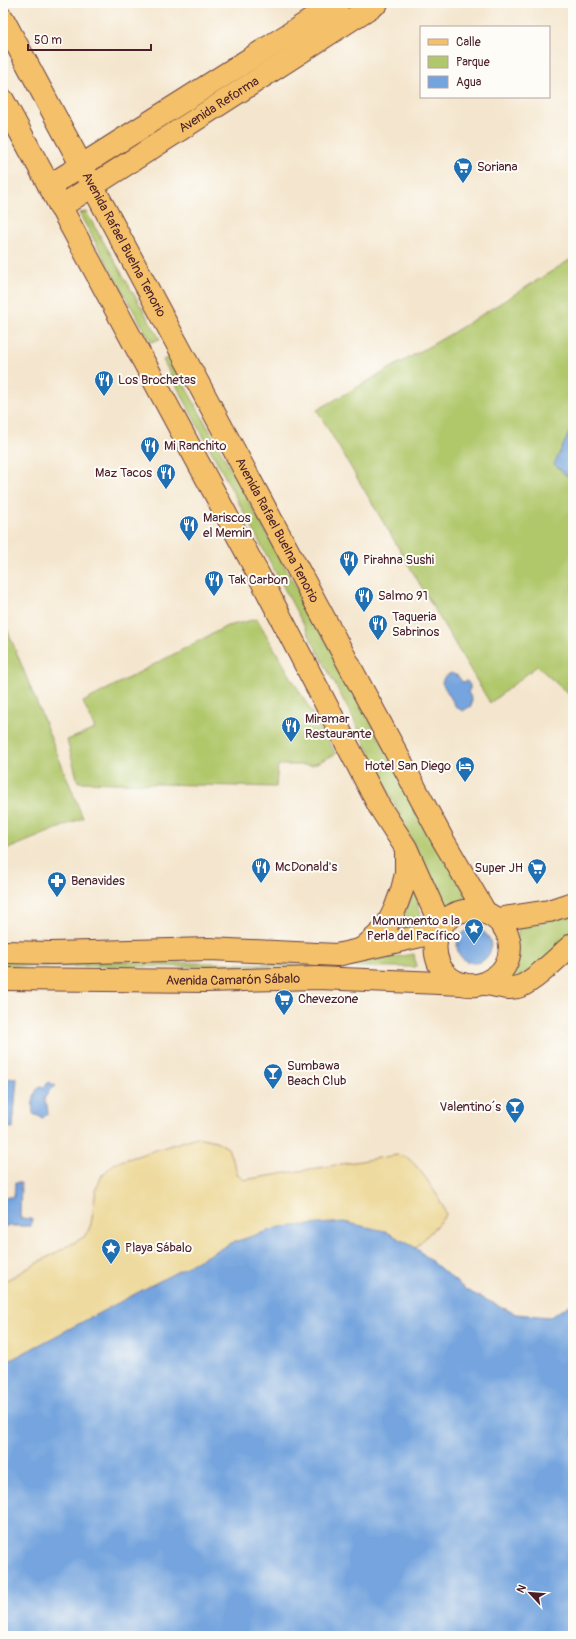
<svg xmlns="http://www.w3.org/2000/svg" width="576" height="1639" font-family="Pangolin,sans-serif">
	<rect width="100%" height="100%" fill="#fdfcf7"/>
	<filter id="ink" filterUnits="userSpaceOnUse"><feTurbulence type="fractalNoise" baseFrequency=".025" numOctaves="2"/><feDisplacementMap in="SourceGraphic" scale="8" xChannelSelector="R" yChannelSelector="G"/><feConvolveMatrix kernelMatrix="1 2 1 2 8 2 1 2 1" color-interpolation-filters="sRGB"/></filter>
	<filter id="wash" filterUnits="userSpaceOnUse"><feTurbulence type="fractalNoise" baseFrequency=".012" numOctaves="4" result="noise"/><feDisplacementMap in="SourceGraphic" scale="16" xChannelSelector="R" yChannelSelector="G"/><feGaussianBlur stdDeviation="0.9" result="paint"/><feColorMatrix in="noise" values="0 0 0 0 0 0 0 0 0 0 0 0 0 0 0 0 0 1.4 0 .05"/><feComposite in="paint" operator="in"/></filter>
	<g filter="url(#wash)">
		<rect width="100%" height="100%" fill="#f4e6ce"/>
		<g fill="#b0c76b" stroke="#7d734b">
			<path d="M86 212 160 339 151 342 79 213Z"/>
			<path d="M573 258V698L537 666 490 703 317 410 449 335Z"/>
			<path d="M169 357 471 904 443 918 416 849 355 722 163 360Z"/>
			<path d="M3 619 83 818 3 851Z"/>
			<path d="M257 619 336 754 312 765H278L276 787 78 782 67 740 95 729 83 702 227 626Z"/>
			<path d="M415 888 422 921 392 931 406 910Z"/>
			<path d="M573 911V935L529 974 508 983 517 953 518 927C537 924 556 921 573 911Z"/>
			<path d="M414 954 416 967 3 966V960L341 965Z"/>
		</g>
		<path fill="#eeda9e" stroke="#9c7c64" d="M197 1137 216 1141 228 1148 238 1175 244 1180 397 1155C400 1156 403 1156 406 1157 418 1164 443 1201 446 1215L416 1248 385 1231 159 1282 3 1364V1282L84 1237 88 1231 91 1224 96 1189 102 1175 115 1163Z"/>
		<g fill="#74a4de" stroke="#5f6284">
			<path d="M573 425V482L554 464Z"/>
			<path d="M451 673 458 676 462 682 467 681 470 685V689L468 692 472 699 471 706 463 711 456 707 442 683 444 677Z"/>
			<circle cx="474" cy="946" r="17"/>
			<path d="M4 1078 17 1079 13 1128 3 1127Z"/>
			<path d="M49 1082 56 1086 50 1090 44 1099 47 1105 48 1113 43 1118 33 1114C32 1105 33 1092 40 1086L44 1087Z"/>
			<path d="M573 1165V1229L568 1192Z"/>
			<path d="M15 1183H21L20 1218 32 1219 31 1226H3V1197H14Z"/>
			<path d="M344 1222 385 1231 416 1248 466 1290 516 1314 550 1317 573 1303V1636H3V1364L231 1243 280 1227Z"/>
		</g>
	</g>
	<g filter="url(#ink)">
		<g fill="none" stroke-linecap="round" stroke-linejoin="round">
			<defs>
				<g id="major">
					<path id="s1" d="M3 19 443 840 485 912"/>
					<path d="M3 100 256 570 379 806 406 848 441 926"/>
					<path d="M49 186 338 3"/>
					<path id="s2" d="M60 207 377 3"/>
					<path d="M497 919 549 911 573 903"/>
					<path d="M363 948 385 929 395 909 402 890 406 874V851"/>
					<path d="M3 952 52 953 210 949 337 955 438 932"/>
					<path id="s3" d="M3 979 207 981 318 978 463 984"/>
					<path d="M484 983C492 979 500 975 505 966 521 936 495 905 463 911 431 918 426 964 453 980 460 984 469 986 476 985 479 985 482 983 485 984 497 985 509 991 521 986 537 979 559 956 573 944"/>
				</g>
			</defs>
			<use href="#major" stroke="#643d43" stroke-width="24"/>
			<use href="#major" stroke="#f4c16b" stroke-width="22"/>
		</g>
	</g>
	<defs>
		<symbol id="supermarket-pin" viewBox="-11 -11 22 30"><path d="M0 17L-7.5 6A9.5 9.5 0 1 1 7.5 6Z" fill="#1f6fb2" stroke="#fdfcf7"/><path d="M-6-5.5h2.5l.6 2H6L4.5 2H-2.5L-4.4-4H-6ZM-1.5 3.2a1.3 1.3 0 1 0 .1 0ZM3 3.2a1.3 1.3 0 1 0 .1 0Z" fill="#fff"/></symbol>
		<symbol id="restaurant-pin" viewBox="-11 -11 22 30"><path d="M0 17L-7.5 6A9.5 9.5 0 1 1 7.5 6Z" fill="#1f6fb2" stroke="#fdfcf7"/><path d="M-5-6h1v4h1v-4h1v4h1v-4h1v5L-1.5 .5V6h-2V.5L-5-1ZM5-6V6H3V1.5H1.5Q1.5-4 5-6Z" fill="#fff"/></symbol>
		<symbol id="hotel-pin" viewBox="-11 -11 22 30"><path d="M0 17L-7.5 6A9.5 9.5 0 1 1 7.5 6Z" fill="#1f6fb2" stroke="#fdfcf7"/><path d="M-6-4.5h1.5V1H6V5H4.5V3h-9V5H-6ZM-4 0a1.8 1.8 0 1 1 3.6 0ZM.5 0V-2.5h3Q6-2.5 6 0Z" fill="#fff"/></symbol>
		<symbol id="pharmacy-pin" viewBox="-11 -11 22 30"><path d="M0 17L-7.5 6A9.5 9.5 0 1 1 7.5 6Z" fill="#1f6fb2" stroke="#fdfcf7"/><path d="M-2-6h4v4h4v4h-4v4h-4v-4h-4v-4h4Z" fill="#fff"/></symbol>
		<symbol id="sight-pin" viewBox="-11 -11 22 30"><path d="M0 17L-7.5 6A9.5 9.5 0 1 1 7.5 6Z" fill="#1f6fb2" stroke="#fdfcf7"/><path d="M0-6L1.8-2.2L6-1.7L2.9 1.2L3.7 5.4L0 3.3L-3.7 5.4L-2.9 1.2L-6-1.7L-1.8-2.2Z" fill="#fff"/></symbol>
		<symbol id="bar-pin" viewBox="-11 -11 22 30"><path d="M0 17L-7.5 6A9.5 9.5 0 1 1 7.5 6Z" fill="#1f6fb2" stroke="#fdfcf7"/><path d="M-6-5H6L.8 .8V4.5H3.5V6h-7V4.5H-.8V.8Z" fill="#fff"/></symbol>
	</defs>
	<g fill-rule="evenodd">
		<use href="#supermarket-pin" x="452" y="156" width="22" height="30"/>
		<use href="#restaurant-pin" x="93" y="369" width="22" height="30"/>
		<use href="#restaurant-pin" x="139" y="435" width="22" height="30"/>
		<use href="#restaurant-pin" x="155" y="462" width="22" height="30"/>
		<use href="#restaurant-pin" x="178" y="514" width="22" height="30"/>
		<use href="#restaurant-pin" x="338" y="549" width="22" height="30"/>
		<use href="#restaurant-pin" x="203" y="569" width="22" height="30"/>
		<use href="#restaurant-pin" x="353" y="585" width="22" height="30"/>
		<use href="#restaurant-pin" x="367" y="613" width="22" height="30"/>
		<use href="#restaurant-pin" x="280" y="715" width="22" height="30"/>
		<use href="#hotel-pin" x="454" y="755" width="22" height="30"/>
		<use href="#restaurant-pin" x="250" y="856" width="22" height="30"/>
		<use href="#supermarket-pin" x="526" y="857" width="22" height="30"/>
		<use href="#pharmacy-pin" x="46" y="870" width="22" height="30"/>
		<use href="#sight-pin" x="463" y="917" width="22" height="30"/>
		<use href="#supermarket-pin" x="273" y="988" width="22" height="30"/>
		<use href="#bar-pin" x="262" y="1062" width="22" height="30"/>
		<use href="#bar-pin" x="504" y="1096" width="22" height="30"/>
		<use href="#sight-pin" x="100" y="1237" width="22" height="30"/>
	</g>
	<g text-anchor="middle" dominant-baseline="central" stroke-width="4" stroke-linejoin="round" paint-order="stroke">
		<g font-size="13" fill="#4a1f2b" stroke="#fdfcf7">
			<text stroke="none"><textPath href="#s2" startOffset="189">Avenida Reforma</textPath></text>
			<text stroke="none"><textPath href="#s1" startOffset="256">Avenida Rafael Buelna Tenorio</textPath></text>
			<text stroke="none"><textPath href="#s1" startOffset="580">Avenida Rafael Buelna Tenorio</textPath></text>
			<text stroke="none"><textPath href="#s3" startOffset="230">Avenida Camarón Sábalo</textPath></text>
		</g>
		<g font-size="13" fill="#4a1f2b" stroke="#fdfcf7" text-anchor="start">
			<text x="477" y="167">Soriana</text>
			<text x="118" y="380">Los Brochetas</text>
			<text x="164" y="446">Mi Ranchito</text>
			<text x="152" y="473" text-anchor="end">Maz Tacos</text>
			<text x="203" y="518">Mariscos<tspan x="203" dy="15">el Memin</tspan></text>
			<text x="363" y="560">Pirahna Sushi</text>
			<text x="228" y="580">Tak Carbon</text>
			<text x="378" y="596">Salmo 91</text>
			<text x="392" y="617">Taqueria<tspan x="392" dy="15">Sabrinos</tspan></text>
			<text x="305" y="719">Miramar<tspan x="305" dy="15">Restaurante</tspan></text>
			<text x="451" y="766" text-anchor="end">Hotel San Diego</text>
			<text x="275" y="867">McDonald's</text>
			<text x="523" y="868" text-anchor="end">Super JH</text>
			<text x="71" y="881">Benavides</text>
			<text x="460" y="921" text-anchor="end">Monumento a la<tspan x="460" dy="15">Perla del Pacífico</tspan></text>
			<text x="298" y="999">Chevezone</text>
			<text x="287" y="1066">Sumbawa<tspan x="287" dy="15">Beach Club</tspan></text>
			<text x="501" y="1107" text-anchor="end">Valentino´s</text>
			<text x="125" y="1248">Playa Sábalo</text>
		</g>
	</g>
	<rect width="576" height="1639" fill="none" stroke="#fdfcf7" stroke-width="16"/>
	<rect x="420" y="26" width="130" height="72" fill="#fdfcf7" stroke="#b5a4a5"/>
	<rect x="428" y="39" width="20" height="6" fill="#f4c16b" stroke="#b5a4a5"/>
	<text x="456" y="46" font-size="12" fill="#4a1f2b">Calle</text>
	<rect x="428" y="56" width="20" height="12" fill="#b0c76b" stroke="#b5a4a5"/>
	<text x="456" y="66" font-size="12" fill="#4a1f2b">Parque</text>
	<rect x="428" y="76" width="20" height="12" fill="#74a4de" stroke="#b5a4a5"/>
	<text x="456" y="86" font-size="12" fill="#4a1f2b">Agua</text>
	<g transform="translate(530 1593) rotate(296)" stroke="#fdfcf7" stroke-width="3" paint-order="stroke">
	<path d="M0-3L7 15L0 10L-7 15Z" fill="#4a1f2b"/>
	<text y="-6" font-size="11" font-weight="bold" text-anchor="middle" fill="#4a1f2b">N</text>
	</g>
	<path d="M28 44v6h123v-6" fill="none" stroke="#4a1f2b" stroke-width="2"/>
	<text x="34" y="44" font-size="12" fill="#4a1f2b" stroke="#fdfcf7" stroke-width="3" paint-order="stroke">50 m</text>
</svg>
